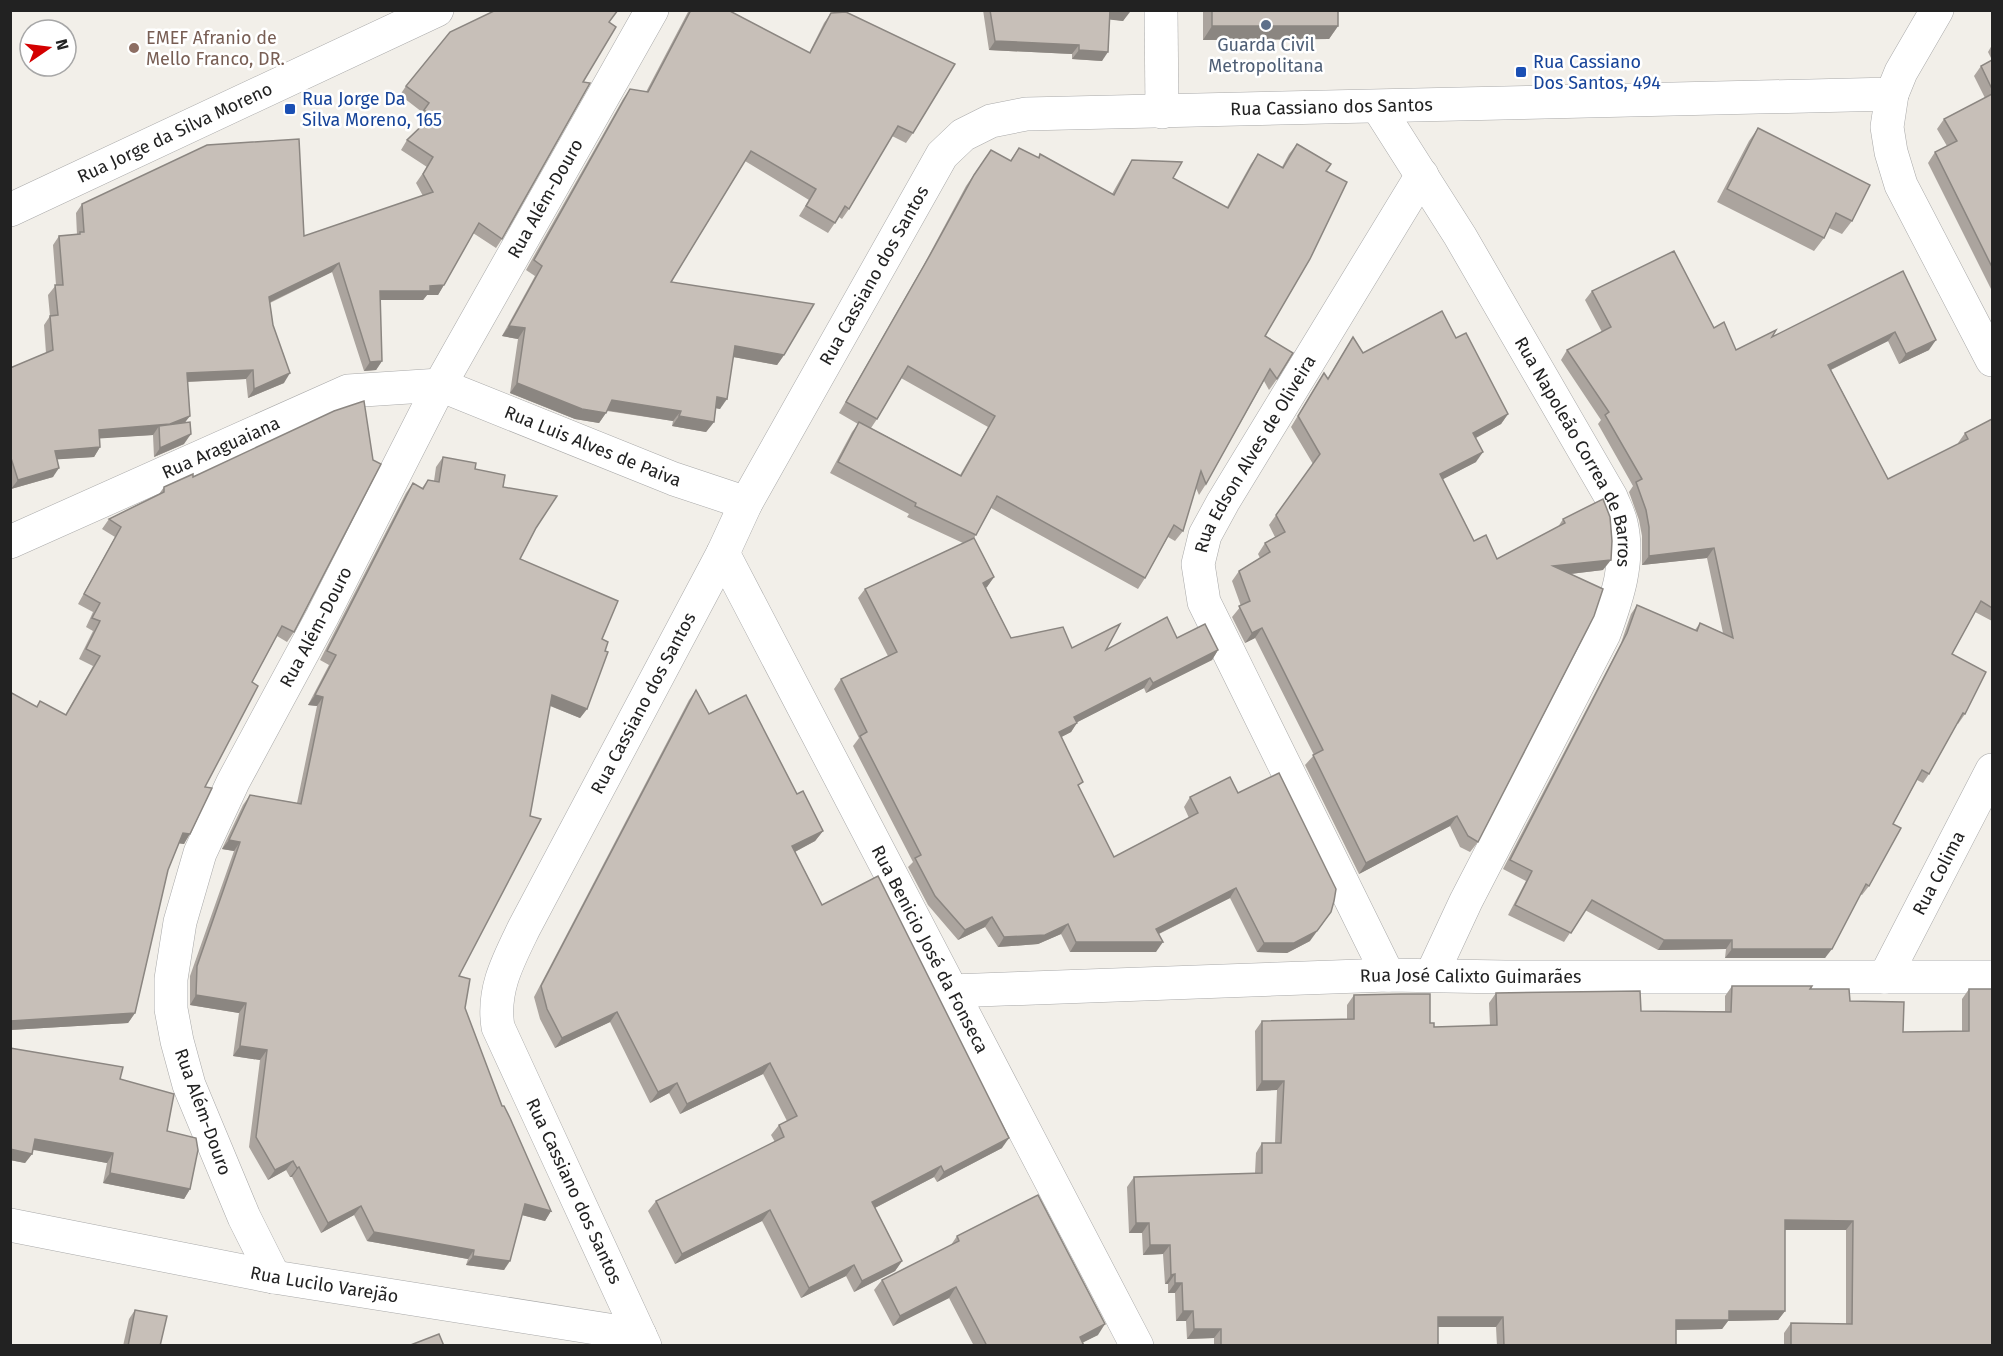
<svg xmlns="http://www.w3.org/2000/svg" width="2003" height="1356" font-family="'Fira Sans',sans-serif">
	<rect width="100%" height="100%" fill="#f2efe9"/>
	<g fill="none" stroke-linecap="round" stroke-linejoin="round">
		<defs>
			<g id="minor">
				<path d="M1161 10 1162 112"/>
				<path d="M1892 94 1887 127 1891 152 1901 185 1992 360"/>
				<path id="s1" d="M1378 107 1460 236 1611 497C1614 505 1619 514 1621 523 1630 561 1617 598 1604 634L1466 901 1432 974"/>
				<path id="s2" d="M10 210 437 10"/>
				<path id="s3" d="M10 542 348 391 440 385 674 479 746 503"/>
				<path id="s4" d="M723 553 1137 1346"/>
				<path id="s5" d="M1388 975 1204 602 1198 564 1205 535 1223 502 1422 175"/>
				<path id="s6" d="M1885 977 1992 770"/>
				<path id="s7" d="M951 991 1388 975 1505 977H1992"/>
				<path id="s8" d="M10 1225 274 1277 640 1335"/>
				<path id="s9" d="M274 1277 244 1217 189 1085 177 1041 171 1009V979L180 922 200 853 233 782 322 617 440 385 652 10"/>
				<path id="s10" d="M645 1346 498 1027C492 990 508 961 524 928L723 553 746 503 942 155 963 135 991 121 1026 114 1892 94 1901 72 1937 10"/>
			</g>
		</defs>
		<use href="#minor" stroke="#a9a9a9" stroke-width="34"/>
		<use href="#minor" stroke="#fff" stroke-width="33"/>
	</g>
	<g fill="#aba49e" fill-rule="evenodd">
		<path d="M689 10H728L809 53 824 23 831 13 913 133 906 143 892 136 849 209 842 219 839 217 828 233 799 216 809 200 745 161 671 282 784 355 777 365 733 357 720 409 716 408 714 422 706 432 672 426 673 421 607 411 599 423 575 419 510 393 518 339 502 336 535 276 526 270 623 99 630 89 646 92Z"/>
		<path d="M983 10H1130L1123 21 1110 19 1102 61 1072 59V54L989 50Z"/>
		<path d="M1203 10H1338V26L1329 39 1203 40Z"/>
		<path d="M609 22 583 82 502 239 496 248 473 233 438 295H427L423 300H380L382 361 376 370 364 371 332 272 270 303 273 325 284 383 248 398 246 379 188 382 184 444 154 457 153 435 99 438 100 447 94 457 57 459 53 477 11 489 10 368 46 353 44 325 50 316 48 295 56 285 53 245 59 236 77 235 76 213 82 204 304 236 423 196 416 183 427 167 401 150 407 140 424 124 417 119 422 112 400 95 406 86Z"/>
		<path d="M1992 45V291L1928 163 1935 152 1947 146 1937 129 1944 119 1985 98 1974 76 1981 66 1992 60 1988 52Z"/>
		<path d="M1758 128 1852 221 1842 234 1829 228 1824 238 1814 251 1717 202 1749 141Z"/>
		<path d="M1297 144 1326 171 1265 336 1277 379 1269 390 1264 381 1206 484 1199 495 1196 488 1183 531 1175 541 1168 537 1145 578 1138 589 991 508 974 538 994 577 986 588 1011 638 1072 648 1106 650 1177 638 1218 650 1212 660 1146 693 1144 688 1077 722 1071 732 1061 737 1079 787 1114 857 1189 818 1184 807 1190 797 1310 941 1287 953 1257 952 1230 898 1159 934 1156 952H1070L1061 934 1038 944 998 947 985 927 958 940 928 905 908 867 913 862 853 746 859 738 834 689 841 679 888 656 858 598 865 589 963 543 907 517 909 514 830 473 852 432 858 424 839 413 923 266 966 186 991 150 1010 161 1019 148 1038 158 1040 154 1112 194 1125 171 1132 160 1173 178 1227 207 1251 164 1258 154 1282 167 1289 154ZM901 378 988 427 960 475 871 428 877 419Z"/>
		<path d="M1903 271 1929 350 1899 364 1888 341 1831 370 1888 479 1958 444V443L1965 433 1992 419V621L1975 612 1952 654 1965 714 1958 724 1957 723 1929 774 1923 783 1917 780 1893 824 1869 886 1862 895 1860 894 1825 958H1725L1726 949 1658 950 1585 910 1564 942 1508 915 1526 881 1503 869 1621 643 1631 614 1637 605 1695 630 1700 623 1723 633 1707 558 1642 565V536L1639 520 1629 492 1633 486 1598 424 1601 420 1561 360 1567 350 1602 332 1585 300 1592 291 1714 328 1736 350 1772 337Z"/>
		<path d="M1353 337 1363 353 1456 338 1508 414 1501 424 1476 438V462L1442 479 1474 541 1497 559 1558 527 1563 519 1603 570 1570 574 1478 842 1470 852 1460 847 1450 826 1359 874 1305 765 1314 755 1255 638 1245 643 1232 617 1241 606 1232 581 1239 571 1260 558 1258 554 1265 543 1275 537 1269 525 1313 464 1291 427 1317 384 1324 373 1328 378Z"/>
		<path d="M443 457 475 469 503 487 536 528 520 559 602 639 587 709 580 718 550 706 459 976 465 1008 502 1106 551 1211 545 1221 522 1215 504 1270 466 1265 468 1259 367 1241 354 1215 321 1233 292 1177H290L286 1170 268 1180 249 1147 260 1060 233 1056 239 1013 190 1005V976L234 851 222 849 243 805 250 795 297 803 317 706 308 705 329 665 320 660 406 493 413 483 422 488 428 480 434 481 436 467Z"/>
		<path d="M193 477 294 632 287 642 277 636 252 682 205 787 184 844 179 843 168 870 135 1013 128 1023 10 1030V692L36 707 40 701 65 715 93 666 79 659 93 631 86 627 93 612 78 604 115 537 102 529 109 519 159 494 164 487Z"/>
		<path d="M696 690 709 714 797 794 823 831 815 841 795 852 822 905 1002 1148 937 1182 934 1177 875 1208 902 1261 895 1271 854 1292 846 1276 801 1298 762 1221 675 1264 648 1211 656 1201 775 1142 771 1135 779 1125 787 1121 763 1074 680 1114 669 1093 650 1103 610 1022 555 1048 540 1019 534 997 689 700Z"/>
		<path d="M1732 986 1810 989 1850 1001 1903 1032 1962 1031V999L1969 989 1992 1346H1784V1333L1791 1323 1846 1324V1230H1785V1311L1778 1320 1728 1321 1722 1329 1676 1330V1346H1497L1496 1327H1438V1346H1214V1338L1187 1339 1186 1321H1176L1175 1293H1168V1284H1165L1163 1254 1143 1255 1142 1233H1129L1127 1187 1134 1177 1255 1173 1256 1153 1262 1143H1275L1277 1090 1256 1091 1255 1031 1262 1021 1347 1020V1005L1354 995 1430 1023 1434 1027 1490 1026 1489 1003 1496 993 1641 1011H1725V996Z"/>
		<path d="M120 1079 167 1131 190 1189 184 1199 103 1183 107 1163 32 1149V1154L25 1163 10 1160Z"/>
		<path d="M957 1236 1098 1335 1083 1342 1084 1346H974L949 1298 893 1326 874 1290 882 1280 951 1245Z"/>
		<path d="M135 1310 160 1346H123L129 1319Z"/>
	</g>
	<g fill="#8b8681">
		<path d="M1110 10H1116L1130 12 1123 21 1104 19Z"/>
		<path d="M1212 26H1338L1329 39 1203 40Z"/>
		<path d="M995 41 1079 45 1072 54 989 50Z"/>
		<path d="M1079 50 1108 52 1102 61 1072 59Z"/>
		<path d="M339 263 332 272 262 306 269 297Z"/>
		<path d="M444 285 438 295H427L423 300H374L380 291Z"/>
		<path d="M509 326 525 328 518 339 502 336Z"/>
		<path d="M1895 332 1888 341 1822 374 1828 365Z"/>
		<path d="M1936 340 1929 350 1899 364 1906 354Z"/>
		<path d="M735 346 784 355 777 365 728 356Z"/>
		<path d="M382 361 376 370 364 371 370 362Z"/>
		<path d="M253 370 246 379 181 382 187 373Z"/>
		<path d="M290 373 284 383 248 398 254 389Z"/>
		<path d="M517 383 606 413 599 423 575 419 510 393Z"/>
		<path d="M717 397 727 399 720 409 710 407Z"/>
		<path d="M612 400 681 411 673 421 605 410Z"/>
		<path d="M1508 414 1501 424 1466 443 1473 433Z"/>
		<path d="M190 416 183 425 159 426 153 435 92 439 99 430Z"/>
		<path d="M679 416 714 422 706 432 672 426Z"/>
		<path d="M191 434 184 444 154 457 160 448Z"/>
		<path d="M100 447 94 457 48 460 55 451Z"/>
		<path d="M1483 452 1476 462 1432 485 1440 474Z"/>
		<path d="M59 468 53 477 11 489 18 480Z"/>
		<path d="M1714 548 1707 558 1642 565 1649 556Z"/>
		<path d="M1611 560 1603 570 1545 577 1553 566Z"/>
		<path d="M994 577 987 587 977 593 983 583Z"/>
		<path d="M1262 628 1255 638 1245 643 1252 633Z"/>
		<path d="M1218 650 1212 660 1146 693 1153 683Z"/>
		<path d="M1150 678 1144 688 1068 727 1074 717Z"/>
		<path d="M315 695 323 697 317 706 308 705Z"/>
		<path d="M552 695 587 709 580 718 546 704Z"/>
		<path d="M1077 723 1071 732 1052 742 1059 732Z"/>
		<path d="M1457 816 1450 826 1359 874 1366 863Z"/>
		<path d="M823 831 815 841 785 857 792 846Z"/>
		<path d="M183 833 190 834 184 844 176 843Z"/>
		<path d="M229 840 240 842 234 851 222 849Z"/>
		<path d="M1236 888 1230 898 1150 938 1156 929Z"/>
		<path d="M1331 912 1310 941 1287 953 1257 952 1264 943Z"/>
		<path d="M992 917 985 927 958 940 965 930Z"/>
		<path d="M1068 924 1061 934 1038 944 998 947 1004 937Z"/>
		<path d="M1664 940H1732L1726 949 1658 950Z"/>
		<path d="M1076 942H1163L1156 952H1070Z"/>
		<path d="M1732 949H1832L1825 958H1725Z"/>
		<path d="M196 995 246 1003 239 1013 190 1005Z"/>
		<path d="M617 1012 610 1022 555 1048 562 1038Z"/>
		<path d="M135 1013 128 1023 10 1030V1021Z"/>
		<path d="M240 1046 267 1050 260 1060 233 1056Z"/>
		<path d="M770 1063 763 1074 680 1114 687 1104Z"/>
		<path d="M1262 1081H1284L1277 1090 1256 1091Z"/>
		<path d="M677 1083 669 1093 650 1103 658 1092Z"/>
		<path d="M1009 1138 1002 1148 937 1182 944 1172Z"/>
		<path d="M35 1139 113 1153 107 1163 28 1149Z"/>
		<path d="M10 1149 32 1154 25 1163 10 1160Z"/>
		<path d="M293 1161 286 1170 268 1180 275 1170Z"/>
		<path d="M941 1166 934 1177 865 1213 872 1202Z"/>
		<path d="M299 1167 292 1177H290L297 1168Z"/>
		<path d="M110 1173 190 1189 184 1199 103 1183Z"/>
		<path d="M525 1204 551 1211 545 1221 518 1214Z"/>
		<path d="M361 1206 354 1215 321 1233 328 1223Z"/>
		<path d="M770 1210 762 1221 675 1264 682 1254Z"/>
		<path d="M1785 1220 1853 1221 1846 1230H1778Z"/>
		<path d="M1136 1223H1149L1142 1233H1129Z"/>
		<path d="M374 1232 474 1250 468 1259 367 1241Z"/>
		<path d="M1150 1245H1170L1163 1254 1143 1255Z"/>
		<path d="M473 1256 510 1261 504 1270 466 1265Z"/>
		<path d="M902 1261 895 1271 854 1292 862 1281Z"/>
		<path d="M854 1265 846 1276 801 1298 809 1288Z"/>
		<path d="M1175 1274 1168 1284H1165L1171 1275Z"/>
		<path d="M1175 1283H1182L1175 1293H1168Z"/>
		<path d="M956 1287 949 1298 893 1326 900 1316Z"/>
		<path d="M1183 1311H1193L1186 1321H1176Z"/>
		<path d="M1729 1311H1785L1778 1320 1728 1321 1722 1329 1669 1330 1676 1320Z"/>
		<path d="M1438 1317H1503L1496 1327H1432Z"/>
		<path d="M1105 1324 1098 1335 1076 1346 1080 1337Z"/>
		<path d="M1194 1329H1221L1214 1338 1187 1339Z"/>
	</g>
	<g fill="#c7bfb8" stroke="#8b8681" stroke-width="1.5">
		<path d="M496 10H618L609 22 616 27 583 82 590 83 502 239 479 223 444 285 430 286V291H380L382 361 370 362 339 263 269 297 273 325 290 373 254 389 253 370 187 373 190 416 170 424 99 430 100 447 55 451 59 468 18 480 10 455V368L53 350 50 316 58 315 55 285H63L59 236 80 234V232H84L82 204 207 145 299 139 304 236 433 192 423 174 433 157 407 140 432 116 424 110 429 103 406 86 450 32Z"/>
		<path d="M691 10H728L810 53 831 13 846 12 955 64 913 133 898 126 849 209 845 206 835 223 806 206 816 189 751 151 671 282 814 304 784 355 735 346 727 399 717 397 714 422 679 416 681 411 612 400 606 413 582 409 517 383 525 328 509 326 542 266 534 260 630 89 648 92Z"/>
		<path d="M990 10H1110L1108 52 1079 50V45L995 41Z"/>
		<rect x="1212" y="10" width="126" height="16"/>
		<path d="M1992 60V89L1981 66Z"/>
		<path d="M1992 94V267L1935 152 1957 141 1944 119Z"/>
		<path d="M1758 128 1870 185 1852 221 1836 213 1824 238 1727 189Z"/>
		<path d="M1297 144 1331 164 1326 171 1347 182 1310 259 1265 336 1293 353 1277 379 1270 369 1206 484 1201 471 1183 531 1174 525 1145 578 997 496 976 535 915 506 916 503 838 462 859 422 961 476 995 416 908 366 877 419 846 402 930 255 974 175 991 150 1011 161 1019 148 1039 158 1040 154 1114 195 1132 160 1182 162 1173 178 1228 208 1258 154 1283 168Z"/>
		<path d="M1674 251 1714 328 1724 322 1736 350 1776 330 1772 337 1903 271 1936 340 1906 354 1895 332 1828 365 1888 479 1968 439 1965 433 1992 419V608L1981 601 1952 654 1986 672 1965 714 1963 713 1929 774 1922 770 1893 824 1901 828 1869 886 1866 884 1832 949H1732V940H1664L1592 900 1571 933 1515 905 1532 871 1510 860 1627 633 1637 605 1697 631 1700 623 1733 638 1714 548 1649 556V527L1646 510 1636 482 1642 479 1605 415 1609 412 1567 350 1611 327 1592 291Z"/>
		<path d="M1442 311 1456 338 1466 333 1508 414 1473 433 1483 452 1440 474 1474 541 1486 535 1497 559 1565 523 1563 519 1603 499 1610 517 1612 541 1611 560 1553 566 1603 589 1594 616 1478 842 1468 836 1457 816 1366 863 1313 755 1323 750 1262 628 1252 633 1239 606 1250 601 1239 571 1270 552 1265 543 1285 532 1276 515 1320 454 1298 416 1324 373 1328 379 1353 337 1363 353Z"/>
		<path d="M364 401 373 460 381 464 294 632 282 626 252 682 258 686 205 787 212 788 190 834 183 833 168 870 135 1013 10 1021V692L37 707 40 701 66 715 100 656 86 649 100 621 92 618 100 603 84 594 121 527 109 519 164 492V487L193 474V477L334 411Z"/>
		<path d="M190 422 191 434 160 448 159 426Z"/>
		<path d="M443 457 476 463 475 469 505 475 503 487 557 496 536 528 520 559 618 601 602 639 608 642 605 651 608 652 587 709 552 695 530 816 541 819 459 976 470 979 465 1008 502 1106H504L510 1118 551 1211 525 1204 510 1261 473 1256 474 1250 374 1232 361 1206 328 1223 299 1167 297 1168 293 1161 275 1170 256 1137 267 1050 240 1046 246 1003 196 995 197 966 240 842 229 840 250 795 301 804 323 697 315 695 336 655 327 651 413 483 423 489 428 480 439 482Z"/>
		<path d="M974 538 994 577 983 583 1011 638 1063 627 1072 648 1120 624 1106 650 1167 617 1177 638 1205 624 1218 650 1153 683 1150 678 1074 717 1077 723 1059 732 1083 782 1078 785 1114 857 1198 813 1190 797 1230 777 1238 793 1279 773 1336 889 1334 901 1331 912 1317 931 1294 943H1264L1236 888 1156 929 1163 942H1076L1068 924 1045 935 1004 937 992 917 965 930 935 896 915 858 921 855 860 736 867 732 841 679 897 652 865 589Z"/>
		<path d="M696 690 709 714 746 695 797 794 803 791 823 831 792 846 822 905 878 876 1009 1138 944 1172 941 1166 872 1202 902 1261 862 1281 854 1265 809 1288 770 1210 682 1254 656 1201 784 1137 779 1125 797 1116 770 1063 687 1104 677 1083 658 1092 617 1012 562 1038 547 1009 541 986Z"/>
		<path d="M1732 986H1812L1810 989H1849L1850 1001 1904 1002 1903 1032 1969 1031V989H1992V1346H1791V1323L1852 1324 1853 1221 1785 1220V1311H1729V1320H1676V1346H1504L1503 1317H1438V1346H1221V1329H1194L1193 1311H1183L1182 1283H1175V1274L1171 1275 1170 1245H1150L1149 1223H1136L1134 1177 1262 1173V1143H1281L1284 1081H1262V1021L1354 1019V995L1401 994H1430V1023H1434V1027L1497 1025 1496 993 1640 991 1641 1011 1731 1012Z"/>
		<path d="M10 1048 123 1067 120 1079 174 1094 167 1131 196 1138 198 1150 190 1189 110 1173 113 1153 35 1139 32 1154 10 1149Z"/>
		<path d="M1038 1195 1105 1324 1080 1337 1084 1346H987L956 1287 900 1316 882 1280 959 1241 957 1236Z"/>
		<path d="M135 1310 167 1316 160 1346H128Z"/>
		<path d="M439 1334 444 1346H408Z"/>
	</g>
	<circle fill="#5c6f8a" stroke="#fff" stroke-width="2" cx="1266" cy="25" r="6"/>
	<circle fill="#8d6e63" stroke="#fff" stroke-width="2" cx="134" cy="48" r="6"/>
	<g fill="#1a4fb4" stroke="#fff" stroke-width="2">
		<rect x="1515" y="66" width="12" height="12" rx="3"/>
		<rect x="284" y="103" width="12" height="12" rx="3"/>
	</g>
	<g text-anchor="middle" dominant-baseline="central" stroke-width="5" stroke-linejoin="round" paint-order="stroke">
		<g font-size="18" fill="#785e54" stroke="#fff" text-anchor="start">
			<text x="146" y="38">EMEF Afranio de<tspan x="146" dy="21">Mello Franco, DR.</tspan></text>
		</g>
		<g font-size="18" fill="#4e5e75" stroke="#fff">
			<text x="1266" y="45">Guarda Civil<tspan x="1266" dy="21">Metropolitana</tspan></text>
		</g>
		<g font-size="18" fill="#164399" stroke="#fff" text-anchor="start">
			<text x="1533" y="62">Rua Cassiano<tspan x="1533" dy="21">Dos Santos, 494</tspan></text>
			<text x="302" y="99">Rua Jorge Da<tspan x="302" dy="21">Silva Moreno, 165</tspan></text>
		</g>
		<g font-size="18" fill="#222" stroke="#fff">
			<text stroke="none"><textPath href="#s10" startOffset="1736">Rua Cassiano dos Santos</textPath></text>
			<text stroke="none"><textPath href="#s2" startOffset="182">Rua Jorge da Silva Moreno</textPath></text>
			<text stroke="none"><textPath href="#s9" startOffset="1188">Rua Além-Douro</textPath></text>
			<text stroke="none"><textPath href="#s10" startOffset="1196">Rua Cassiano dos Santos</textPath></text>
			<text stroke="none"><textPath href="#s3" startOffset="627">Rua Luis Alves de Paiva</textPath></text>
			<text stroke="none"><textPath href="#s3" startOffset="231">Rua Araguaiana</textPath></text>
			<text stroke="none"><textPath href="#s1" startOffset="399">Rua Napoleão Correa de Barros</textPath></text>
			<text stroke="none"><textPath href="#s5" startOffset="579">Rua Edson Alves de Oliveira</textPath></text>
			<text stroke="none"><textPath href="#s9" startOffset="702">Rua Além-Douro</textPath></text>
			<text stroke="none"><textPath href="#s10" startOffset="710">Rua Cassiano dos Santos</textPath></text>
			<text stroke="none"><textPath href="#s6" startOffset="117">Rua Colima</textPath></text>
			<text stroke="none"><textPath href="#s4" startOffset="447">Rua Benicio José da Fonseca</textPath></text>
			<text stroke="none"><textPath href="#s7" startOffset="520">Rua José Calixto Guimarães</textPath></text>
			<text transform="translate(203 1112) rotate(70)">Rua Além-Douro</text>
			<text transform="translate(574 1191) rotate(65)">Rua Cassiano dos Santos</text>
			<text stroke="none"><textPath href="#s8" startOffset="320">Rua Lucilo Varejão</textPath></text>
		</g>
	</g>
	<rect width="2003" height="1356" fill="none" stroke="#222222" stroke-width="24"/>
	<g transform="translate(48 48) rotate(76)"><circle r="28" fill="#ffffff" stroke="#a7a7a7" stroke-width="1.5"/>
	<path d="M0-4.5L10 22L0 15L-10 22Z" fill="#d40000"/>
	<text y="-9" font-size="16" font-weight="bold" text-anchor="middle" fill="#222222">N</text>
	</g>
</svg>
